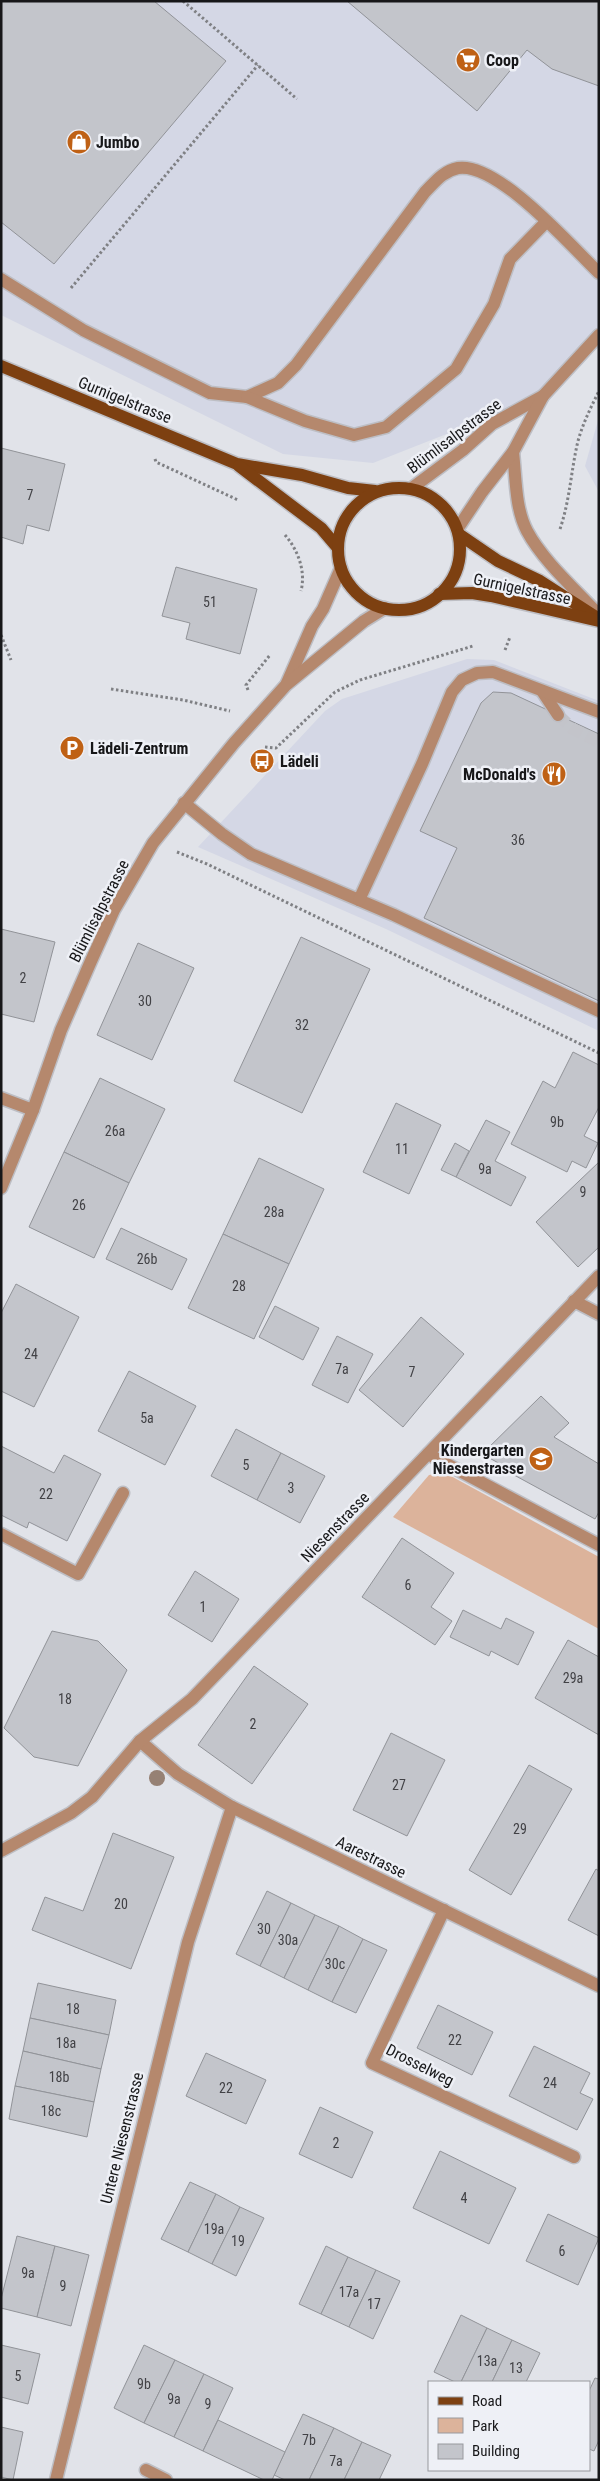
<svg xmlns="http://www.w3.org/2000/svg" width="600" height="2481" font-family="'Roboto Condensed',sans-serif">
	<rect width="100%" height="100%" fill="#e1e3e9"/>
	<g fill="#d4d7e5">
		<path d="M1 1H599V335L543 396 373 463 283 454 1 315Z"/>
		<path d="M599 417V492L585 466Z"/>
		<path d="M467 659 494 660 599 701V1031L386 929 198 847 325 711 342 699Z"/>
	</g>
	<path fill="#dcb39b" d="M440 1473 449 1475 599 1557V1629L393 1517 429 1475Z"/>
	<g fill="#c3c5cb" stroke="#919398">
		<path d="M1 1H154L226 61 54 264 1 222Z"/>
		<path d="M347 1H599V86L552 69 527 50 477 111Z"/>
		<path d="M1 448 65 464 49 531 27 525 23 544 1 537Z"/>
		<path d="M176 567 257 589 240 654 186 639 190 623 162 616Z"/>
		<path d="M493 692 511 693 599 734V1001L424 918 457 848 420 831 481 703Z"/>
		<path d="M1 929 55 942 34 1022 1 1014Z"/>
		<path d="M301 937 370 969 302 1113 234 1081Z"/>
		<path d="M138 943 194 968 152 1060 97 1035Z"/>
		<path d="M573 1052 599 1065V1107L584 1136 598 1143 586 1168 572 1161 567 1172 511 1144 543 1081 555 1088Z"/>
		<path d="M100 1078 165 1109 129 1183 64 1152Z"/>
		<path d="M396 1103 441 1125 409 1194 363 1172Z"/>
		<path d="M486 1120 510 1132 495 1161 526 1177 511 1206 456 1177Z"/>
		<path d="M455 1143 469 1151 456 1177 441 1170Z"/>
		<path d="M64 1152 129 1183 94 1258 29 1227Z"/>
		<path d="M259 1158 324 1189 289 1264 223 1234Z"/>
		<path d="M599 1162V1247L578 1267 536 1222Z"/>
		<path d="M121 1228 187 1259 172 1290 106 1259Z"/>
		<path d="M223 1234 289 1264 254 1339 188 1308Z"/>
		<path d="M16 1284 79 1317 34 1407 1 1391V1313Z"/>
		<path d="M275 1306 319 1328 303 1360 259 1337Z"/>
		<path d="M421 1317 464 1354 403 1427 359 1390Z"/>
		<path d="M337 1336 373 1354 348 1403 312 1385Z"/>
		<path d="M129 1371 196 1406 165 1465 98 1431Z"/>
		<path d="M541 1396 569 1423 554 1437 599 1464V1512L595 1519 503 1469 504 1466 482 1454Z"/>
		<path d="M236 1429 281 1453 257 1500 211 1476Z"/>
		<path d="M1 1446 54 1473 64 1455 101 1474 67 1541 29 1522 27 1528 1 1515Z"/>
		<path d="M281 1453 325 1476 300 1523 257 1500Z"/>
		<path d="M402 1538 454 1573 431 1607 452 1621 435 1645 362 1597Z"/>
		<path d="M195 1571 239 1599 212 1642 168 1615Z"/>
		<path d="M463 1610 501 1629 506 1618 534 1632 518 1665 491 1651 489 1656 450 1637Z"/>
		<path d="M52 1631 98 1641 127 1670 78 1766 34 1757 4 1728Z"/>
		<path d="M568 1640 599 1657V1735L535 1698Z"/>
		<path d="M254 1666 308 1704 252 1784 198 1745Z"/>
		<path d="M391 1733 445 1760 407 1836 353 1810Z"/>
		<path d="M529 1765 572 1789 511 1895 469 1870Z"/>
		<path d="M113 1833 174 1857 131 1969 32 1930 45 1897 83 1911Z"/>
		<path d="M596 1869 599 1871V1936L568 1920Z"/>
		<path d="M267 1891 291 1903 260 1966 236 1954Z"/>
		<path d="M291 1903 315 1915 284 1978 260 1966Z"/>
		<path d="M315 1915 339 1926 308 1990 284 1978Z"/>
		<path d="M339 1926 363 1939 332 2002 308 1990Z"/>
		<path d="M363 1939 387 1950 356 2013 332 2002Z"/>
		<path d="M38 1983 116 2000 109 2035 30 2018Z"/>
		<path d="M438 2005 493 2032 472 2075 417 2048Z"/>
		<path d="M30 2018 109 2035 101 2069 23 2051Z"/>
		<path d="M534 2046 590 2073 580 2093 593 2099 577 2130 509 2096Z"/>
		<path d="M23 2051 101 2069 94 2102 15 2086Z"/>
		<path d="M206 2053 266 2080 246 2124 186 2096Z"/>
		<path d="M15 2086 94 2102 87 2137 9 2119Z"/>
		<path d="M320 2107 373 2132 352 2178 299 2154Z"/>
		<path d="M440 2151 516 2188 489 2244 413 2208Z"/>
		<path d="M190 2182 216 2194 188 2252 161 2239Z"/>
		<path d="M216 2194 240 2207 212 2264 188 2252Z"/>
		<path d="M240 2207 264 2218 236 2276 212 2264Z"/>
		<path d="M548 2214 599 2238 578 2285 526 2261Z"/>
		<path d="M17 2236 55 2246 37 2317 1 2308V2299Z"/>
		<path d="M55 2246 89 2255 71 2326 37 2317Z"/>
		<path d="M326 2246 348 2257 321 2314 299 2304Z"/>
		<path d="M348 2257 376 2270 349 2327 321 2314Z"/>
		<path d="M376 2270 400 2281 373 2339 349 2327Z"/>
		<path d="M461 2315 487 2328 461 2382H455L434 2372Z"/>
		<path d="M487 2328 512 2340 492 2382H461Z"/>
		<path d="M512 2340 540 2353 526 2382H492Z"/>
		<path d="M1 2345 40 2354 28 2404 1 2397Z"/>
		<path d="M144 2345 175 2360 144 2423 114 2408Z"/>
		<path d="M175 2360 204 2374 174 2437 144 2423Z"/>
		<path d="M204 2374 233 2388 203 2451 174 2437Z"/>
		<path d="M595 2378 599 2379V2440L594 2451 589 2449V2391Z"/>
		<path d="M303 2414 334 2428 309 2480H285L274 2475Z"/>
		<path d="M218 2420 285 2452 272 2480H264L203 2451Z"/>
		<path d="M1 2427 23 2432 13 2480 1 2477Z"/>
		<path d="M334 2428 362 2442 344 2480H309Z"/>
		<path d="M362 2442 391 2455 379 2480H344Z"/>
	</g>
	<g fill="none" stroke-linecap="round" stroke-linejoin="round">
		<path stroke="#c3c4ca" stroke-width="12" stroke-dasharray="12 6" stroke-linecap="butt" d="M558 715 573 729 599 742"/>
		<defs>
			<g id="minor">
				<path d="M1 279 83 330 210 393 247 397 278 383 296 365 425 192C435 182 443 171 458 168 498 162 571 246 599 273"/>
				<path d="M247 397 305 421 354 435 386 427 456 369 494 304 510 259 546 222"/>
				<path d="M513 452C516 478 515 508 527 531 543 561 576 590 599 615"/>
				<path d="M412 488 463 450 492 424 543 396"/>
				<path d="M458 528 482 492 513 452 543 396 599 335"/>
				<path d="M287 683 312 626 323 609 341 568"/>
				<path d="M542 691 558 715"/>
				<path d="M184 803 222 834 251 854 394 915 599 1011"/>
				<path d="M359 900 422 764 452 692 462 680 477 673 493 672 599 712"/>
				<path d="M1 1098 33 1110"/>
				<path d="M1 1188 33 1110 61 1030 91 961 114 910 153 843 234 743 286 685 364 621 385 608"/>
				<path d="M574 1301 599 1314"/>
				<path d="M428 1454 599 1545"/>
				<path d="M1 1534 78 1574 123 1493"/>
				<path d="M140 1741 178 1774 232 1807 599 1986"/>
				<path d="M1 1851 71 1813 92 1797 140 1741 192 1699 599 1276"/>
				<path d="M444 1910 372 2063 574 2157"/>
				<path d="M146 2470 166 2480"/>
				<path d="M56 2480 188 1942 232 1807"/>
			</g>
			<g id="major">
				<path d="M1 366 237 464 302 475 348 488 375 491"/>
				<path d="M239 466 321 528 338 548"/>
				<circle cx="399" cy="549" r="61"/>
				<path d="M460 535 498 561 540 581 599 619"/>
				<path d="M439 594 472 593 491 596 599 621"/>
			</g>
		</defs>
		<use href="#minor" stroke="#bdbec4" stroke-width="15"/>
		<use href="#major" stroke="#bdbec4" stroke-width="15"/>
		<g stroke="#7f8084" stroke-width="3" stroke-dasharray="2.5 2.5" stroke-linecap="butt">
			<path d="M183 1 297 99"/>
			<path d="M71 288 258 65"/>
			<path d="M155 459 156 462 238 500"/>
			<path d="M560 529C570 500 571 470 578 441 583 423 591 407 599 391"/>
			<path d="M285 535C298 550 306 571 301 591"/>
			<path d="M1 635 11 660"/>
			<path d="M505 650 510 637"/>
			<path d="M111 689 183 700 230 711"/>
			<path d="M248 690 246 685 270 655"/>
			<path d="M265 747 276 748 335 692 360 680 473 646"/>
			<path d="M177 852 207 864 599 1053"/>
		</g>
		<use href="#minor" stroke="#b5886d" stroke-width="12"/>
		<use href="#major" stroke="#7d4011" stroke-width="12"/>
	</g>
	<circle fill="#968174" cx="157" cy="1778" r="8"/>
	<defs>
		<symbol id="supermarket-disc" viewBox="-11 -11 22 22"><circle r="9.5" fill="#bf6115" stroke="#eef0f6"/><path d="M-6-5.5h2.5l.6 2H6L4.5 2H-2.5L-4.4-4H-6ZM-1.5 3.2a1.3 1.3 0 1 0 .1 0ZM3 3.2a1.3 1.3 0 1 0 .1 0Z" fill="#fff"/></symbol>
		<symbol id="shop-disc" viewBox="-11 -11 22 22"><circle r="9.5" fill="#bf6115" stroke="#eef0f6"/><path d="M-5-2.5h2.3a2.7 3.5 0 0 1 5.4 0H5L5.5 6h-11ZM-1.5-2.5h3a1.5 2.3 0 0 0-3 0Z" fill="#fff"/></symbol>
		<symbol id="parking-disc" viewBox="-11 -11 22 22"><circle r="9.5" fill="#bf6115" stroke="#eef0f6"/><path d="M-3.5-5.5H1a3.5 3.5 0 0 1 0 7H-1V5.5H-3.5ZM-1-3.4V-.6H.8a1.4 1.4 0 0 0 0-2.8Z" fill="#fff"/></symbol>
		<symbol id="bus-disc" viewBox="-11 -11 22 22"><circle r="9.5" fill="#bf6115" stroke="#eef0f6"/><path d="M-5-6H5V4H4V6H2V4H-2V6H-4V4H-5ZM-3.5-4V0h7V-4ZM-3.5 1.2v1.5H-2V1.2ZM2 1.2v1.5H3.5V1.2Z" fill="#fff"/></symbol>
		<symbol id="restaurant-disc" viewBox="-11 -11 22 22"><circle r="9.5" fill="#bf6115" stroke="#eef0f6"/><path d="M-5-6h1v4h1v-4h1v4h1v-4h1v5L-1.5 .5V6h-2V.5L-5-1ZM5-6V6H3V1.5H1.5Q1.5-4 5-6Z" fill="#fff"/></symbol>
		<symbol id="school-disc" viewBox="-11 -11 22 22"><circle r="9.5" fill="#bf6115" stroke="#eef0f6"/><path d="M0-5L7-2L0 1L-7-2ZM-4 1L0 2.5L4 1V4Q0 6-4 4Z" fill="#fff"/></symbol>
	</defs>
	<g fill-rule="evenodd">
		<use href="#supermarket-disc" x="454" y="46" width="28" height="28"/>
		<use href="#shop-disc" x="65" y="128" width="28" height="28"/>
		<use href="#parking-disc" x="58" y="734" width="28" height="28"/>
		<use href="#bus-disc" x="248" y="747" width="28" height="28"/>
		<use href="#restaurant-disc" x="540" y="760" width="28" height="28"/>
		<use href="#school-disc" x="527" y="1445" width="28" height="28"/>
	</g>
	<g text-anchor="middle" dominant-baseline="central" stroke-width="5" stroke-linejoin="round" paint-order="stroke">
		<g font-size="14" fill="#424246">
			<text x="30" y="495">7</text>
			<text x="210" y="602">51</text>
			<text x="518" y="840">36</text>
			<text x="23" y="978">2</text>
			<text x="145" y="1001">30</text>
			<text x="302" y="1025">32</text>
			<text x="557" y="1122">9b</text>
			<text x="115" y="1131">26a</text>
			<text x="402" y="1149">11</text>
			<text x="485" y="1169">9a</text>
			<text x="583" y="1192">9</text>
			<text x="79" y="1205">26</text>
			<text x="274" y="1212">28a</text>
			<text x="147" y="1259">26b</text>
			<text x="239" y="1286">28</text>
			<text x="31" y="1354">24</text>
			<text x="342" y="1369">7a</text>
			<text x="412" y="1372">7</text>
			<text x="147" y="1418">5a</text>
			<text x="246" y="1465">5</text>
			<text x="291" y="1488">3</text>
			<text x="46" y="1494">22</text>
			<text x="408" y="1585">6</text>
			<text x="203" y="1607">1</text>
			<text x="573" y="1678">29a</text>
			<text x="65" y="1699">18</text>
			<text x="253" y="1724">2</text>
			<text x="399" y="1785">27</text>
			<text x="520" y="1829">29</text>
			<text x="121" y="1904">20</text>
			<text x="264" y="1929">30</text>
			<text x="288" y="1940">30a</text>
			<text x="335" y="1964">30c</text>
			<text x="73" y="2009">18</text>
			<text x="455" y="2040">22</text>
			<text x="66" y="2043">18a</text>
			<text x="59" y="2077">18b</text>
			<text x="550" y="2083">24</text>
			<text x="226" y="2088">22</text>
			<text x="51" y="2111">18c</text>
			<text x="336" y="2143">2</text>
			<text x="464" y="2198">4</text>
			<text x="214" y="2229">19a</text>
			<text x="238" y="2241">19</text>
			<text x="562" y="2251">6</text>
			<text x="28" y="2273">9a</text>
			<text x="63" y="2286">9</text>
			<text x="349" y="2292">17a</text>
			<text x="374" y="2304">17</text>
			<text x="487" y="2361">13a</text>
			<text x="516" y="2368">13</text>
			<text x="18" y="2376">5</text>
			<text x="144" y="2384">9b</text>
			<text x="174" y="2399">9a</text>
			<text x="208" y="2404">9</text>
			<text x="309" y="2440">7b</text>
			<text x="336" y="2461">7a</text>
		</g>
		<g font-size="16" font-weight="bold" fill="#171719" stroke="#eef0f6" text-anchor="start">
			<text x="486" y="60">Coop</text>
			<text x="96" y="142">Jumbo</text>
			<text x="90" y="748">Lädeli-Zentrum</text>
			<text x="280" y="761">Lädeli</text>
			<text x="536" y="774" text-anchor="end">McDonald's</text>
			<text x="524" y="1450" text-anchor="end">Kindergarten<tspan x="524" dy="18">Niesenstrasse</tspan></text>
		</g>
		<g font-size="16" fill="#171719" stroke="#eef0f6">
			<text transform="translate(125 400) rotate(22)">Gurnigelstrasse</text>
			<text transform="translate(454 436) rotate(-37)">Blümlisalpstrasse</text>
			<text transform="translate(522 589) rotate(12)">Gurnigelstrasse</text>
			<text transform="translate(99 911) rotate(-63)">Blümlisalpstrasse</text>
			<text transform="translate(335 1527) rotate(-46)">Niesenstrasse</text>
			<text transform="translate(371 1857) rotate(26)">Aarestrasse</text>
			<text transform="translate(420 2065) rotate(27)">Drosselweg</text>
			<text transform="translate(122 2138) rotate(-76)">Untere Niesenstrasse</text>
		</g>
	</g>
	<rect width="600" height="2481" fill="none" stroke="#171719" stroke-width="5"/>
	<rect x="428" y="2381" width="162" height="90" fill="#eef0f6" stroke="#98999e"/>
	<rect x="438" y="2397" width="25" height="8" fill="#7d4011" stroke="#98999e"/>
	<text x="472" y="2406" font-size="15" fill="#171719">Road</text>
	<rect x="438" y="2418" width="25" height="15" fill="#dcb39b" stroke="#98999e"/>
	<text x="472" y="2431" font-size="15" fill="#171719">Park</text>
	<rect x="438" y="2444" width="25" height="15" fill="#c3c5cb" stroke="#98999e"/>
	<text x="472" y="2456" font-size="15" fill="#171719">Building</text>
</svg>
